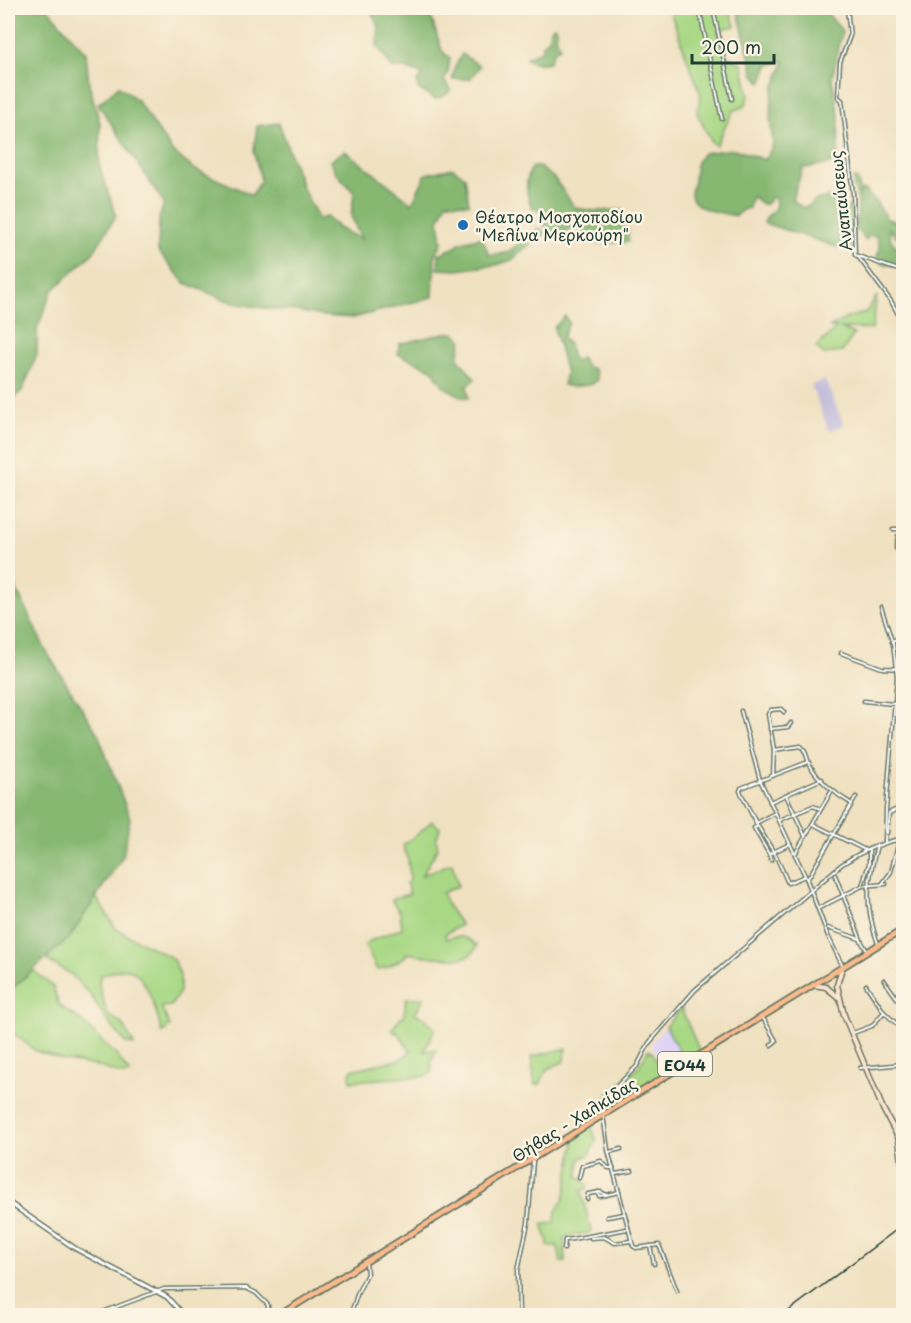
<svg xmlns="http://www.w3.org/2000/svg" width="911" height="1323" font-family="'Playpen Sans',sans-serif">
	<rect width="100%" height="100%" fill="#fcf5e5"/>
	<filter id="ink" filterUnits="userSpaceOnUse"><feTurbulence type="fractalNoise" baseFrequency=".0167" numOctaves="2"/><feDisplacementMap in="SourceGraphic" scale="12" xChannelSelector="R" yChannelSelector="G"/><feConvolveMatrix kernelMatrix="1 2 1 2 8 2 1 2 1" color-interpolation-filters="sRGB"/></filter>
	<filter id="wash" filterUnits="userSpaceOnUse"><feTurbulence type="fractalNoise" baseFrequency=".008" numOctaves="4" result="noise"/><feDisplacementMap in="SourceGraphic" scale="24" xChannelSelector="R" yChannelSelector="G"/><feGaussianBlur stdDeviation="1.35" result="paint"/><feColorMatrix in="noise" values="0 0 0 0 0 0 0 0 0 0 0 0 0 0 0 0 0 1.4 0 .05"/><feComposite in="paint" operator="in"/></filter>
	<g filter="url(#wash)">
		<rect width="100%" height="100%" fill="#f0e1c1"/>
		<path fill="#e0d4f4" d="M666 1026 683 1057 672 1064 673 1068 666 1072 651 1043Z"/>
		<path fill="#c4c0db" d="M825 380 844 425 829 431 811 385Z"/>
		<g fill="#a9d885" stroke="#648a5c" stroke-width="1.5">
			<path d="M669 8H729L735 26 718 30 727 57 742 63 749 96 745 106 733 111 716 145 712 143 697 113 701 94 689 64Z"/>
			<path d="M877 296 872 329 840 328 854 334 842 352 824 354 816 347 837 328H829L849 317 866 312Z"/>
			<path d="M432 821 440 828 436 840 438 848 422 875 452 863 458 886 442 893 449 908 461 925 445 934 446 939C459 935 466 936 477 946 474 951 472 955 466 957 454 961 419 955 406 953V956L388 967 377 970 365 945 368 942 402 928 400 912 392 901 394 898 410 894 406 883 410 881 408 860 403 845 419 833Z"/>
			<path d="M96 897 116 929 172 958 180 974V991L171 1006 161 1007 170 1026 162 1033C158 1017 146 971 127 969 119 968 108 973 100 976L99 985 107 1014 122 1024 134 1045 126 1043 104 1017 92 997 71 974 45 959 70 937Z"/>
			<path d="M33 970 53 987 59 1005 80 1020 117 1056 130 1074 123 1075 97 1066 66 1061 36 1051 8 1029V992Z"/>
			<path d="M406 998H424L415 1013 426 1019 435 1029 424 1051 436 1050 431 1061 432 1072 426 1076 351 1081 350 1075 351 1070 401 1059 411 1051 397 1032 395 1033 392 1029 401 1017H404Z"/>
			<path d="M681 1008 700 1052 673 1068 671 1064 682 1057 666 1026Z"/>
			<path d="M567 1048 563 1062 547 1069 540 1084 535 1085 531 1057Z"/>
			<path d="M648 1050 652 1052 664 1074 604 1111C601 1092 627 1080 638 1067 642 1062 645 1056 648 1050Z"/>
			<path d="M591 1125 596 1140 590 1154 580 1159 578 1176 587 1185V1189L581 1190 591 1231 589 1233 566 1237 564 1239 565 1261 561 1262 558 1246H548C550 1238 542 1232 543 1224L555 1223 556 1211 564 1199 568 1180 574 1145 572 1136Z"/>
		</g>
		<g fill="#86b872" stroke="#527a53" stroke-width="1.5">
			<path d="M8 8H47L86 53 89 84 100 123 99 165 116 216 93 253 52 291 37 329V354L23 389 8 405Z"/>
			<path d="M369 8H428L442 51 450 58 448 73 444 81 451 89C447 96 442 98 435 99L418 89 417 82 423 75 405 68H392L377 45 379 26Z"/>
			<path d="M737 8H823L842 31 832 79 839 116 838 155 830 164 803 168 792 199 801 207H807L816 200 829 197 834 199 837 209 843 217 846 208 851 206 853 235 851 248H840L764 223C766 212 779 214 775 198L772 197 766 204H762L753 197 751 198 749 208 742 210 736 216C724 213 692 211 691 194 691 189 694 184 694 179 696 165 694 166 703 153L734 149 765 160 773 145 770 117 773 91 785 61 768 65 762 82 754 75Z"/>
			<path d="M554 26 557 30 555 36 560 47 554 51 549 62C540 64 533 64 525 58L541 51 543 43C551 40 548 36 550 29Z"/>
			<path d="M462 54 480 66 470 79H452L455 67Z"/>
			<path d="M119 86 137 100 172 151 194 169 252 195 261 180 254 152 257 126 279 123 302 187 319 220 326 216 340 229 361 239 351 216 354 193 336 172 330 161 345 151 412 203 426 174 453 168 465 177 469 204 447 202 439 220 442 243 435 255 433 297 353 318 322 316 297 311 271 309 233 303 185 283 158 251 159 219 164 203 98 104Z"/>
			<path d="M532 167H539L554 178 575 208 596 211 621 210 624 214V218L617 221 628 229V242L592 243 584 233 574 228 549 237 544 223 547 218 541 211 532 208C526 194 524 181 532 167Z"/>
			<path d="M854 177 857 179 860 189 859 195 863 190H866L869 196 875 200 886 218 903 225V236L896 237 889 228C890 240 892 246 903 249V267L881 263 877 256 880 249 877 237 869 235 867 239 865 240 861 233 856 230C856 222 859 207 858 201 857 192 851 187 854 177Z"/>
			<path d="M539 228 545 234 520 252 512 260 496 265 457 270 438 269 439 254 456 247 459 243 482 237 489 255 507 253Z"/>
			<path d="M565 316 569 323 562 338 569 344 572 359 576 361 581 358 586 366 595 370 597 380 593 384 573 387 563 385 566 373 554 328Z"/>
			<path d="M445 333H454L462 339 458 358 475 379 467 386 469 398 463 397 444 387 432 369 398 354 399 344Z"/>
			<path d="M8 533 12 544 16 589 46 651 98 734 130 818 123 856 70 937 8 992Z"/>
		</g>
	</g>
	<g filter="url(#ink)">
		<g fill="none" stroke-linecap="round" stroke-linejoin="round">
			<defs>
				<g id="minor">
					<path d="M699 8 722 119"/>
					<path d="M713 8 732 99"/>
					<path d="M847 8 850 36 840 62 838 97 842 100 853 194 855 255 904 272"/>
					<path d="M859 258 891 301 904 325"/>
					<path d="M893 529H904"/>
					<path d="M904 535 898 536 896 548 898 551 904 552"/>
					<path d="M896 544H904"/>
					<path d="M881 607 893 644 897 677 886 809 885 842"/>
					<path d="M892 642 904 636"/>
					<path d="M841 653 882 668 904 669"/>
					<path d="M897 687 904 693"/>
					<path d="M864 701 894 704"/>
					<path d="M741 711 760 780 807 880 828 936 843 967"/>
					<path d="M770 729 788 727 791 723"/>
					<path d="M774 750 801 746C807 752 806 756 809 763 816 779 838 796 852 804"/>
					<path d="M773 776 774 750 768 714 771 710 781 709 784 712"/>
					<path d="M786 795 805 836"/>
					<path d="M770 802 822 779"/>
					<path d="M775 813 756 823 776 856 788 883 805 876"/>
					<path d="M780 820 813 806 821 809"/>
					<path d="M756 823 740 791 741 788 808 762"/>
					<path d="M813 824 865 850"/>
					<path d="M758 826 754 828 769 854 771 860"/>
					<path d="M887 833 889 813 904 806"/>
					<path d="M877 845C867 885 864 904 878 944"/>
					<path d="M769 854 790 844"/>
					<path d="M795 854 831 792"/>
					<path d="M835 875 861 940"/>
					<path d="M807 880 856 797"/>
					<path d="M882 884 891 872 899 841"/>
					<path d="M862 886 869 864V849"/>
					<path d="M819 908 862 886 886 884"/>
					<path d="M828 928 860 939 867 951"/>
					<path d="M904 967 900 970 904 975"/>
					<path d="M884 980 904 1008"/>
					<path d="M866 985 884 1012 904 1031"/>
					<path d="M763 1018 776 1041 771 1045"/>
					<path d="M853 1033 872 1026 884 1012"/>
					<path d="M860 1068 904 1064"/>
					<path d="M898 1129 904 1139"/>
					<path d="M896 1132 904 1083"/>
					<path d="M898 1140 903 1176"/>
					<path d="M899 1149 904 1155"/>
					<path d="M609 1152 621 1149"/>
					<path d="M615 1174 632 1171"/>
					<path d="M579 1178 582 1166 601 1161 608 1168H613"/>
					<path d="M598 1192 599 1196 606 1195"/>
					<path d="M587 1199 588 1194 601 1192 606 1195 619 1192"/>
					<path d="M607 1217 624 1214"/>
					<path d="M591 1238 604 1237 615 1243 631 1241"/>
					<path d="M650 1246 654 1264"/>
					<path d="M564 1249 565 1240H567L627 1229"/>
					<path d="M677 1291 659 1245 636 1248 633 1246 608 1150 602 1107 603 1100 637 1066 649 1043 695 990 841 865C861 851 880 843 904 838"/>
					<path d="M92 1316 164 1289 246 1288 256 1293 268 1305V1310L264 1316"/>
					<path d="M350 1316 358 1292 367 1274 366 1262"/>
					<path d="M519 1316 518 1270 528 1223 533 1161"/>
				</g>
				<path id="tertiary" d="M8 1202 76 1249 167 1297 184 1316"/>
				<g id="secondary">
					<path d="M842 968 837 985 844 1015 883 1109 904 1148"/>
					<path d="M814 985 826 987 838 997"/>
				</g>
				<path id="primary" d="M278 1316 904 929"/>
			</defs>
			<use href="#minor" stroke="#687665" stroke-width="5"/>
			<use href="#tertiary" stroke="#687665" stroke-width="6"/>
			<use href="#secondary" stroke="#687665" stroke-width="7"/>
			<use href="#primary" stroke="#687665" stroke-width="8"/>
			<use href="#minor" stroke="#fff" stroke-width="2"/>
			<use href="#tertiary" stroke="#fff" stroke-width="3"/>
			<use href="#secondary" stroke="#fde4d1" stroke-width="4"/>
			<use href="#primary" stroke="#fabb8c" stroke-width="4.5"/>
			<path stroke="#1f3d34" stroke-width="1.5" d="M782 1316 904 1224"/>
		</g>
	</g>
	<circle fill="#1f6fb2" stroke="#fcf5e5" stroke-width="2" cx="463" cy="225" r="6"/>
	<g text-anchor="middle" dominant-baseline="central" stroke-width="5" stroke-linejoin="round" paint-order="stroke">
		<rect fill="#fcf5e5" stroke="#617469" stroke-width="1.5" x="658" y="1052" width="54" height="24" rx="4.5"/>
		<g font-size="15" font-weight="bold" fill="#1f3d34">
			<text x="685" y="1064">ΕΟ44</text>
		</g>
		<g font-size="16" fill="#1f3d34" stroke="#fcf5e5">
			<text transform="translate(840 201) rotate(-96)">Αναπαύσεως</text>
			<text transform="translate(574 1119) rotate(-32)">Θήβας - Χαλκίδας</text>
		</g>
		<g font-size="16" fill="#1f3d34" stroke="#fcf5e5" text-anchor="start">
			<text x="475" y="216">Θέατρο Μοσχοποδίου<tspan x="475" dy="18">"Μελίνα Μερκούρη"</tspan></text>
		</g>
	</g>
	<rect width="911" height="1323" fill="none" stroke="#fcf5e5" stroke-width="30"/>
	<path d="M692 54v9h82v-9" fill="none" stroke="#1f3d34" stroke-width="3"/>
	<text x="701" y="54" font-size="18" fill="#1f3d34" stroke="#fcf5e5" stroke-width="4.5" paint-order="stroke">200 m</text>
</svg>
